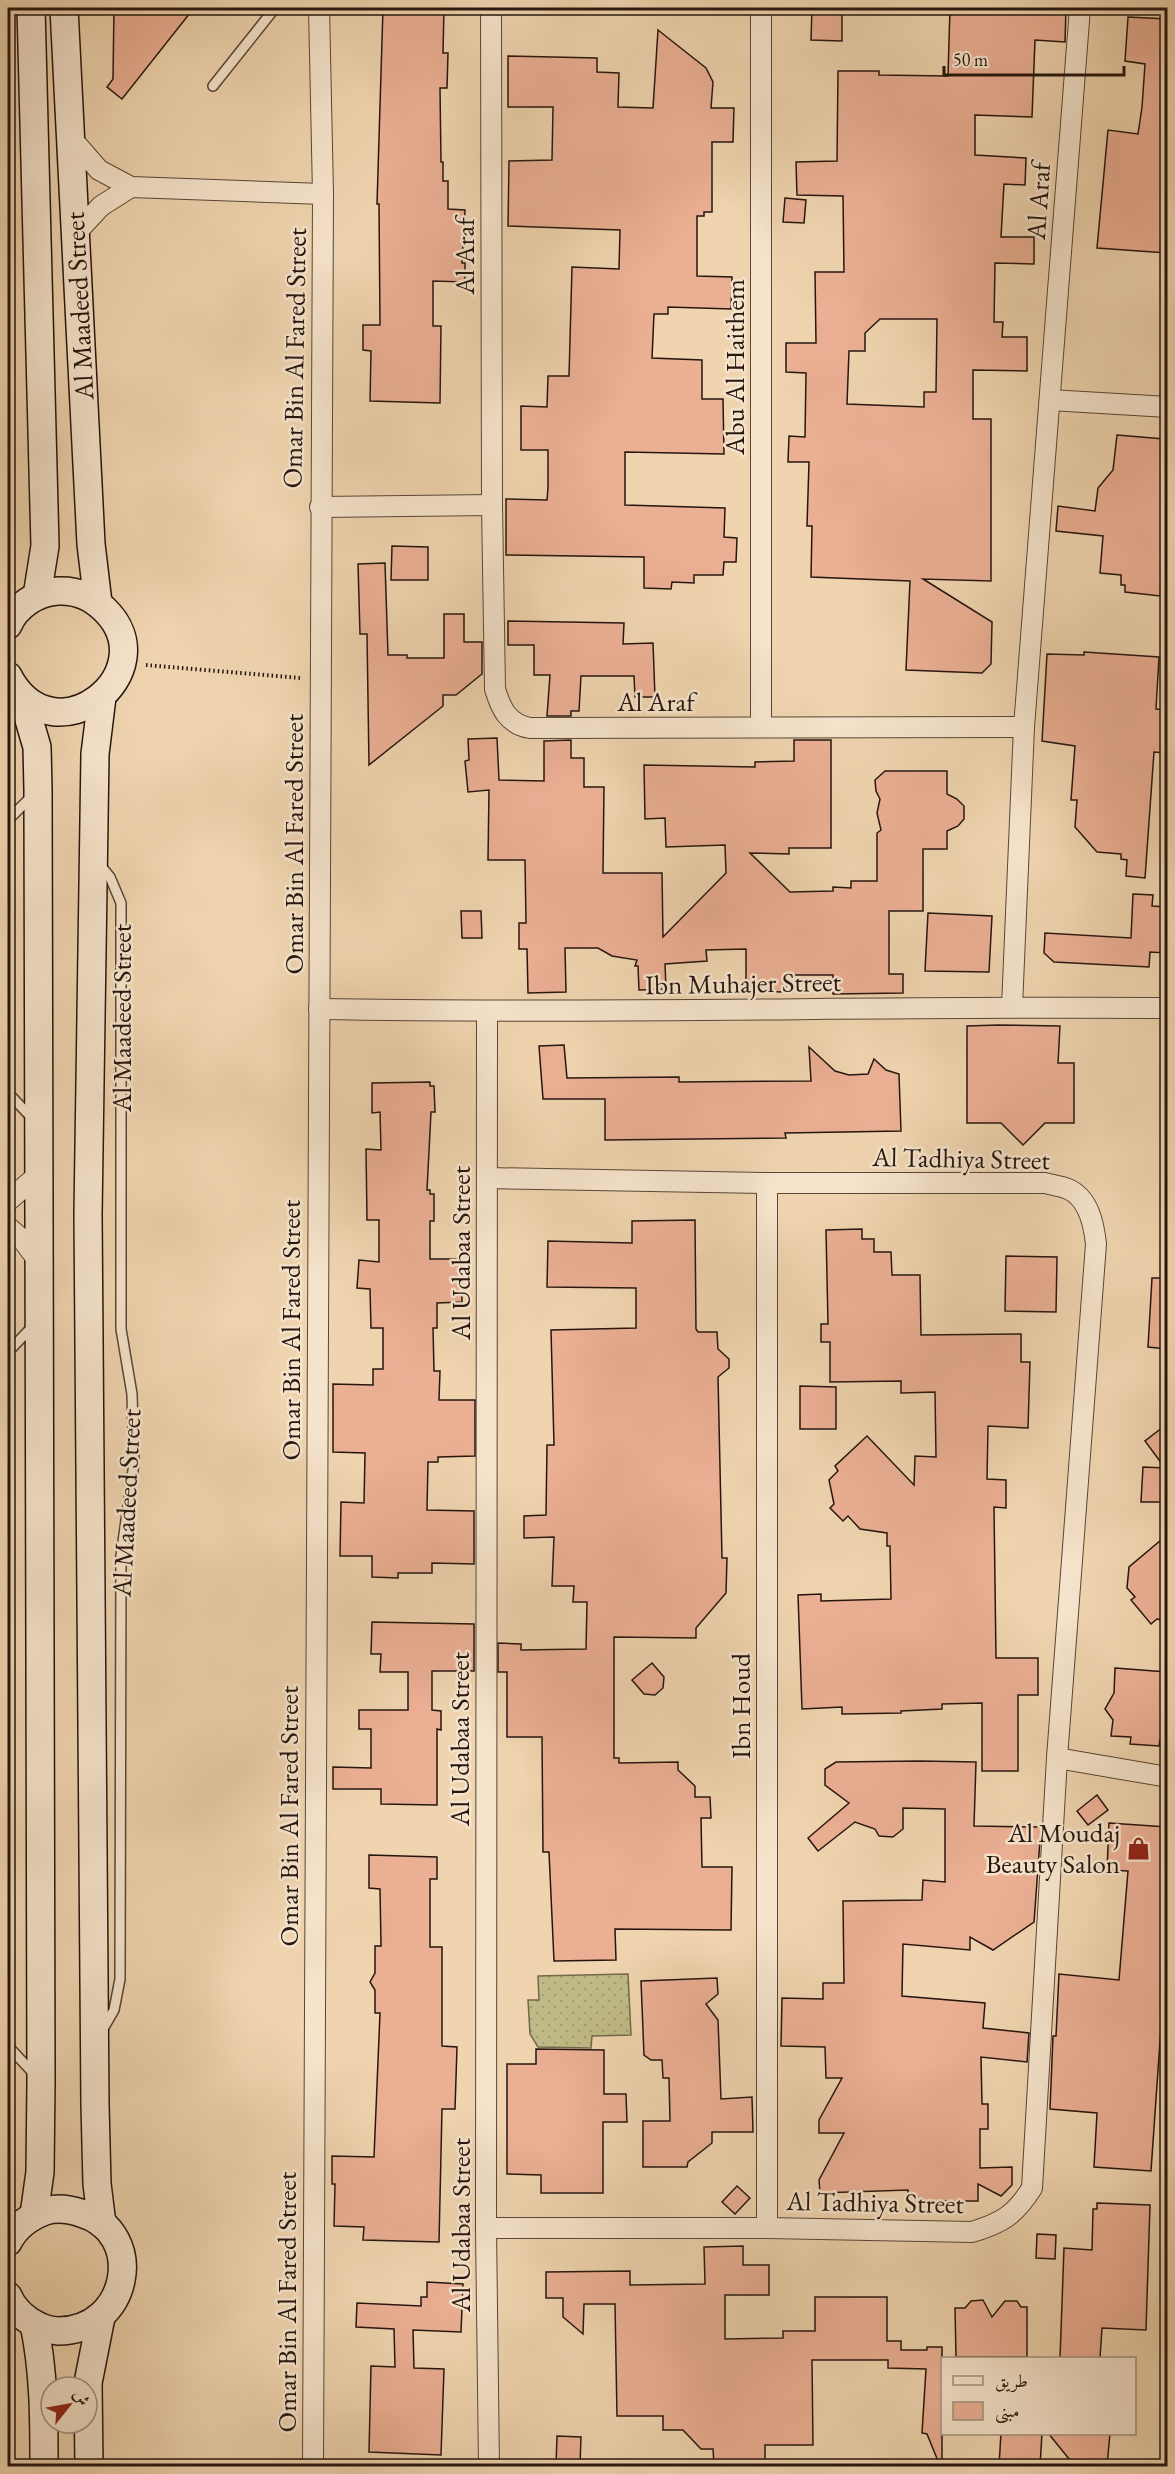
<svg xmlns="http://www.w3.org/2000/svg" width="1175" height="2474" font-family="'EB Garamond',Amiri,serif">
	<defs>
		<pattern id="grass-dots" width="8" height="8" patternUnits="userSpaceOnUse" patternTransform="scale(1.5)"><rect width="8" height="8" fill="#c0bb86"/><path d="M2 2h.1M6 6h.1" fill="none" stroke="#a5a072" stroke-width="1.8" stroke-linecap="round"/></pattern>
	</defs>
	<rect width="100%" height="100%" fill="#efd4af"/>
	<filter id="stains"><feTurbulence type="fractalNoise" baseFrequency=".00333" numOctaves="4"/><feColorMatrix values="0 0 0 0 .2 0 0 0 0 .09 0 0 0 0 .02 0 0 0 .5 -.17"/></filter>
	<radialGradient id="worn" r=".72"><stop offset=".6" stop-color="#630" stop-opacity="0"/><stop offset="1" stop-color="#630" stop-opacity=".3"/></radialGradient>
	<path fill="url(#grass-dots)" stroke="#73684a" stroke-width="1.5" d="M628 1974 631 2035 592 2036 591 2048 538 2047 530 2034 528 2000H539L538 1976Z"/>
	<g fill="#ebaf94" stroke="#26160f" stroke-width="1.5" fill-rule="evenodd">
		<path d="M114 8H194L122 99 107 87 113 79Z"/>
		<path d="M383 8H444L443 53H448L447 88H440L441 162H443V181H448V209L465 210 462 263H465V282L433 281V326H441L440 403 370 401 371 351 363 350V325H380L379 204H377Z"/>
		<path d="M812 8H842V41L811 40Z"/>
		<path d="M950 8H1066L1065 42 1035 40 1032 117 975 115V155L1026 158 1025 185 1004 184 1001 237H1034V264L995 263 994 322H1003L1002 337H1027V371L973 370V419H991V581L923 579 992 622 991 664 982 673 906 670 910 581 811 577 812 526H807L809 462H788L789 436 805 437 806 373 786 372V343H816L815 272H844L843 196 797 195 796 162 837 161 838 71H879V75L948 76ZM880 319H937L936 392H924V407L847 404 849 351H865V333Z"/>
		<path d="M1128 17 1167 19V253L1097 248 1108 130 1138 134 1142 107 1145 64 1125 61Z"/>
		<path d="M658 30 706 68 713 82 711 108H734L733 142H712V212H704V216H697V276L732 277 731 309 668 307V314H654L652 358 702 360V399H723L724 454 625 452V505L725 508 724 537 737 538 736 562H724L723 575H694V583L672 582 671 589 644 588V557L506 555V499L547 500 548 488V450H521V406L547 407 548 376H569L572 267 619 269 620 230 508 226 509 161 552 160 553 107H508V56L597 58V72L619 73 618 107 653 108Z"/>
		<path d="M785 198 806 200 804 223 783 222Z"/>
		<path d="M1117 435 1164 439 1161 471 1167 472V527L1160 596 1125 592V585H1121V575L1100 573 1103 536 1056 531 1058 506 1095 511 1098 488 1113 470Z"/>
		<path d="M392 546 428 547V580H391Z"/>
		<path d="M385 563 388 655H407V658H444V614H464V642H482V674L456 695H443V706L369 765 367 634H360L358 564Z"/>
		<path d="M508 621 624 623 623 644 653 643 655 697H635L634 676H581L579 711H571V716H547L550 675H534V645H508Z"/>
		<path d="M1084 652 1159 657 1156 709 1167 710V753L1154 752 1145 878 1126 876 1127 860 1121 859V854L1097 852 1075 827 1077 800H1071L1075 746 1042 741 1047 654 1084 655Z"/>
		<path d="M497 738 499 780 544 781V741L571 740V758H584V787H604L603 873H662L663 937 726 873 725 845 666 847 665 818 645 819 644 765 755 767V762L794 761V740H831V848H789V854L750 853 790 892 833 891V887L851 888V881H877V833L881 830 877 813 880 799 876 791 875 780 885 771H947V794L957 799 964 806V819L958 826 947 831V849H923V911H889V974H903V993L833 994V975H786V992L746 991V949L706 950 707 961 665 964 666 989 639 990 638 966H635L637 960 612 956 598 948H565L566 992 528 993 527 949H519V923H526L525 860H488L489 790 468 792 465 761 469 760 468 739Z"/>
		<path d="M1133 894 1153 895 1152 906 1167 907V953L1150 952 1149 967 1054 962 1044 953 1045 933 1131 938Z"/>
		<path d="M461 911H481L482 938H462Z"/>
		<path d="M928 913 992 916 989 972 925 971Z"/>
		<path d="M998 1025 1060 1026 1058 1063H1074V1123H1045L1023 1145 1001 1123H967V1026Z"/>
		<path d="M564 1045 567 1078 679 1077V1082L811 1081 809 1047 835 1071 849 1075 868 1074 874 1059 886 1070 899 1074 901 1131 785 1133 786 1138 605 1140V1099H543L539 1046Z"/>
		<path d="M430 1082V1086H434L435 1112H431L427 1190H430V1194H434V1221H430V1259H461L462 1302 437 1303V1328H433L434 1371H440L439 1400H475V1456L438 1457V1462H428L427 1510 474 1511V1564L432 1563V1573H398V1578L372 1577V1556H340L341 1502 364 1503 365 1453 333 1452V1384L373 1385V1369H383V1328H371L370 1289 357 1288 359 1260 379 1262V1220H367L366 1149 381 1150 380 1112 372 1113V1083Z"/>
		<path d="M695 1220 696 1329 698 1332H717L718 1349 729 1359V1368L718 1377 722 1558H727L726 1593 696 1628V1638L614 1637V1758H619V1763L678 1762V1770L695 1786V1797H710L711 1818H701L702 1867H732L731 1930 615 1929 616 1960 554 1961 549 1852H543L542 1737H507V1672H498V1643L521 1644V1650L586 1649 587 1602H573L574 1586H552L554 1537 524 1538V1516L546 1515 547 1445H554L551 1330 636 1328V1288L547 1287 548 1241 632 1243V1221Z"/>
		<path d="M862 1229V1239H874V1252H891L892 1275H920L921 1335 1021 1334V1362H1030L1028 1428 988 1426 987 1479 1006 1480V1508L994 1507 996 1658H1038V1695H1018V1771H982V1703L942 1704V1709L901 1711V1713L842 1714V1707L802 1709 798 1595 821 1594V1601L891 1599 890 1546H887V1533L860 1529 848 1516 843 1521 830 1508 834 1504 829 1480 838 1471 835 1466 867 1436 914 1485 915 1456 936 1457 935 1392 901 1393V1381L830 1382V1342H821V1324H828L826 1230Z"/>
		<path d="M1006 1256 1057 1257 1056 1312 1005 1311Z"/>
		<path d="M1152 1278H1167V1349L1148 1347Z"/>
		<path d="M800 1386 836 1387V1429H800Z"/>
		<path d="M1167 1424V1502H1141L1143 1467 1165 1468 1145 1441Z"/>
		<path d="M1167 1535V1621L1157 1619 1151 1624 1131 1600 1135 1597 1127 1588 1129 1567Z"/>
		<path d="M372 1622 474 1624V1671H432V1710L441 1711V1730L437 1729V1805L381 1804V1789H333V1767L371 1768V1729H359V1710H408V1672H380L381 1654H371Z"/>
		<path d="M652 1663 664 1677 663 1688 655 1695 644 1694 632 1680Z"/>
		<path d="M1115 1668 1167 1672V1740L1160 1739 1159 1746 1130 1744 1131 1737 1111 1736 1113 1720 1105 1709 1114 1693Z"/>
		<path d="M920 1761 976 1762 974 1826 1041 1827 1034 1922 993 1950 970 1937V1950L903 1944 902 1996 985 2003 983 2028 1029 2033 1027 2062 981 2057 982 2104H988V2129H980V2168L1012 2167V2185L1001 2196 978 2184V2201H908V2190L820 2193 819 2180 844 2133H819V2120L842 2078H826L825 2047 781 2046 782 1998 823 1999V1983H844L843 1901 922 1900 923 1880 945 1882V1809L903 1808V1829L893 1837 879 1836 875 1829 855 1822 818 1851 808 1838 849 1803 825 1785V1769L836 1762Z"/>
		<path d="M1097 1795 1108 1810 1088 1825 1077 1811Z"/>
		<path d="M1109 1823 1167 1827V1907L1161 1984H1164L1151 2171 1094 2167 1097 2113 1050 2109 1053 2036H1056L1059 1974 1119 1980 1128 1871 1107 1870Z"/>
		<path d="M369 1855 437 1857V1879H430V1947H442V2046L457 2047 455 2109H442L439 2242 363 2240 364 2227 334 2226 335 2184H332V2156L374 2157 380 2013H375V1990L370 1982 375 1973V1946H381L380 1889 369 1888Z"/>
		<path d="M717 1978 718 1994 706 2004 718 2020 721 2099 752 2097 753 2132H712V2143L688 2162 687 2167H643V2121H670L669 2078H663L662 2060H651L644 2055 641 1981Z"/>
		<path d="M536 2049 604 2050V2094H626L627 2122H603V2193H541V2175L507 2174V2064H536Z"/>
		<path d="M737 2186 750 2198 735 2214 722 2202Z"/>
		<path d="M1097 2203 1150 2205 1146 2330 1102 2328 1100 2358H1060L1064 2248 1092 2250 1093 2209H1097Z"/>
		<path d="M1037 2234 1056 2235 1055 2259 1036 2258Z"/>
		<path d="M743 2246V2265H769V2295H725V2339L783 2338V2331H815V2297H887V2341H901V2350H927V2347H942V2466H940L927 2434 922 2433 926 2369 888 2368V2360H812L813 2445H765V2464H714L713 2449H701L683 2430H663V2416H617L615 2304H584L583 2334 563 2317V2298H546V2272L630 2271V2285L705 2284 704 2247Z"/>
		<path d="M427 2282 463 2284 461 2332 413 2330 414 2368 444 2369 441 2455 369 2452 371 2366 395 2367 394 2329 356 2327 357 2303 421 2306V2297H427Z"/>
		<path d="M983 2300 992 2317 1005 2301H1017L1021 2307H1027V2357H956L955 2308H965L971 2301Z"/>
		<path d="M1001 2433H1042L1040 2466H999Z"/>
		<path d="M1048 2433H1110L1107 2466 1074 2465Z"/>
		<path d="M557 2436 581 2437 580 2466H556Z"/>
	</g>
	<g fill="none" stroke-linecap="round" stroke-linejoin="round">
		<defs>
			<g id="lane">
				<path d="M213 86 275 8"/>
				<path d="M8 820 32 796"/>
				<path d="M101 866 110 877 121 903V1329L132 1394 134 1463 121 1556 120 1979 114 2010 103 2029"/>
				<path d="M8 1093 33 1119"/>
				<path d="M8 1352 33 1326"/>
				<path d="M8 2046 35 2075"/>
			</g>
			<g id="street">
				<path d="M491 8 492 505 495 689C501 709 508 724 530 728L1024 727"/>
				<path d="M72 139 99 170 131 187 323 194"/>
				<path d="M75 234 101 206 131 187"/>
				<path d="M1050 400 1168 407"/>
				<path d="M320 507 492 505"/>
				<path d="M761 727V8"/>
				<path d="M1012 1007 1024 727 1080 8"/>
				<path d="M319 1009C602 1014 885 1006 1168 1008"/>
				<path d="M487 1012 486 2228 489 2466"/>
				<path d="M767 1183V2228"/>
				<path d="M8 1201 39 1174"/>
				<path d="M8 1227 22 1239 39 1262"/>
				<path d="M1057 1758 1168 1777"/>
				<path d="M486 2228H767L972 2232C1002 2223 1015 2215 1032 2188L1057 1758 1096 1244C1094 1225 1089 1198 1068 1189 1061 1186 1052 1185 1045 1183H767L487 1178"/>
				<path d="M313 2466 323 194 319 8"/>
			</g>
			<g id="secondary">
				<path d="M31 8 45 546 37 596"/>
				<path d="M64 8 91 544 98 603"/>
				<path d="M8 625C16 606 37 592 58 591 76 590 92 597 104 609 169 671 54 764 8 676"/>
				<path d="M22 696 37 747 38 790 41 2082 40 2172 34 2215"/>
				<path d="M102 697 95 754 88 1214 95 2105 97 2184 102 2224"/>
				<path d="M8 2242C16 2226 29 2217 45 2211 58 2207 69 2209 81 2213 147 2232 130 2331 58 2331 38 2330 16 2315 8 2296"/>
				<path d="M34 2324C44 2372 44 2418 44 2466"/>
				<path d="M89 2466 88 2383 101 2317"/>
			</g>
		</defs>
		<use href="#lane" stroke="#584637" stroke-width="12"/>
		<use href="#street" stroke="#584637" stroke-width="22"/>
		<use href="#secondary" stroke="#26160f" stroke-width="30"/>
		<path stroke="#26160f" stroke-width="4" stroke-dasharray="1.5 3" stroke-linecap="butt" d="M146 665 300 678"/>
		<use href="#lane" stroke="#f5e3cb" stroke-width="9"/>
		<use href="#street" stroke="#f5e3cb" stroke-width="20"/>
		<use href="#secondary" stroke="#f5e3cb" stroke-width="27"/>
	</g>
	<defs>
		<symbol id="shop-bare" viewBox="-9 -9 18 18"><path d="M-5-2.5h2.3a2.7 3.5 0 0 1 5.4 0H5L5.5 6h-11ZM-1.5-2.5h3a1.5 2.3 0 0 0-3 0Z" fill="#8f2418" stroke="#f5e3cb" stroke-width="2.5" paint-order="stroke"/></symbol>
	</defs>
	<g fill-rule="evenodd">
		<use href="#shop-bare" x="1122" y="1832" width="33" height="33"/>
	</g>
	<g text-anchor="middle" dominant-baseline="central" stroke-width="5" stroke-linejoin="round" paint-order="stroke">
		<g font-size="27" fill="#26160f" stroke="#f5e3cb">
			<text transform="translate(1038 201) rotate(-86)">Al Araf</text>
			<text transform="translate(464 256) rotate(-90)">Al Araf</text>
			<text transform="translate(79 306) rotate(-93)">Al Maadeed Street</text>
			<text transform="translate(294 358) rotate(-89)">Omar Bin Al Fared Street</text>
			<text transform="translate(734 367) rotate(-90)">Abu Al Haithem</text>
			<text x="656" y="701">Al Araf</text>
			<text transform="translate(293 844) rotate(-90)">Omar Bin Al Fared Street</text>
			<text transform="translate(743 983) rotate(-1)">Ibn Muhajer Street</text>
			<text transform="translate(121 1018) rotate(-90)">Al Maadeed Street</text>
			<text transform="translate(961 1158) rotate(1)">Al Tadhiya Street</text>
			<text transform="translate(460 1253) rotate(-90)">Al Udabaa Street</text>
			<text transform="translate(290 1330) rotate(-90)">Omar Bin Al Fared Street</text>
			<text transform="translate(126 1503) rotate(-87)">Al Maadeed Street</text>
			<text transform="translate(740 1706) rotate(-90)">Ibn Houd</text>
			<text transform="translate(459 1739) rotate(-90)">Al Udabaa Street</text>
			<text transform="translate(288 1816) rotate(-90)">Omar Bin Al Fared Street</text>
			<text transform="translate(875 2202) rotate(1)">Al Tadhiya Street</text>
			<text transform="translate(460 2225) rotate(-90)">Al Udabaa Street</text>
			<text transform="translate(286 2302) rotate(-90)">Omar Bin Al Fared Street</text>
		</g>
		<g font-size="27" fill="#26160f" stroke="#f5e3cb" text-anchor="end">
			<text x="1120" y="1832">Al Moudaj<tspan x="1120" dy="31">Beauty Salon</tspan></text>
		</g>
	</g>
	<rect width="1175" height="2474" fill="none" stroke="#efd4af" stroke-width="30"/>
	<rect x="9" y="9" width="1157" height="2456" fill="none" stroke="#26160f" stroke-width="3"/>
	<rect x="15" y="15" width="1145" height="2444" fill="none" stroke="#26160f" stroke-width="1.5"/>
	<rect x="941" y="2357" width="195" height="78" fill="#f5e3cb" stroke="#a29180" stroke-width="1.5"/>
	<rect x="953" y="2376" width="30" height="9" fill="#f5e3cb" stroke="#a29180" stroke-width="1.5"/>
	<text x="995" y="2387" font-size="18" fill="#26160f">طريق</text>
	<rect x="953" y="2402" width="30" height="18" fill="#ebaf94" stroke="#a29180" stroke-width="1.5"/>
	<text x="995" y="2417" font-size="18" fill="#26160f">مبنى</text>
	<g transform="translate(69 2405) rotate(59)"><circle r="28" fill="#f5e3cb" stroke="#a29180" stroke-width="1.5"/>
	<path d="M0-4.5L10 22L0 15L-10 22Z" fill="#8f2418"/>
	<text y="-9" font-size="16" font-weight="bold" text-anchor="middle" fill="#26160f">ش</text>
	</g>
	<path d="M944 66v9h180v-9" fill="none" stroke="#26160f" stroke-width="3"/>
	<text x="953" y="66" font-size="18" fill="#26160f" stroke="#f5e3cb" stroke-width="4.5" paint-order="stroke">50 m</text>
	<rect width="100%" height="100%" filter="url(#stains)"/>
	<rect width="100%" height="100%" fill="url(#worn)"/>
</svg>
